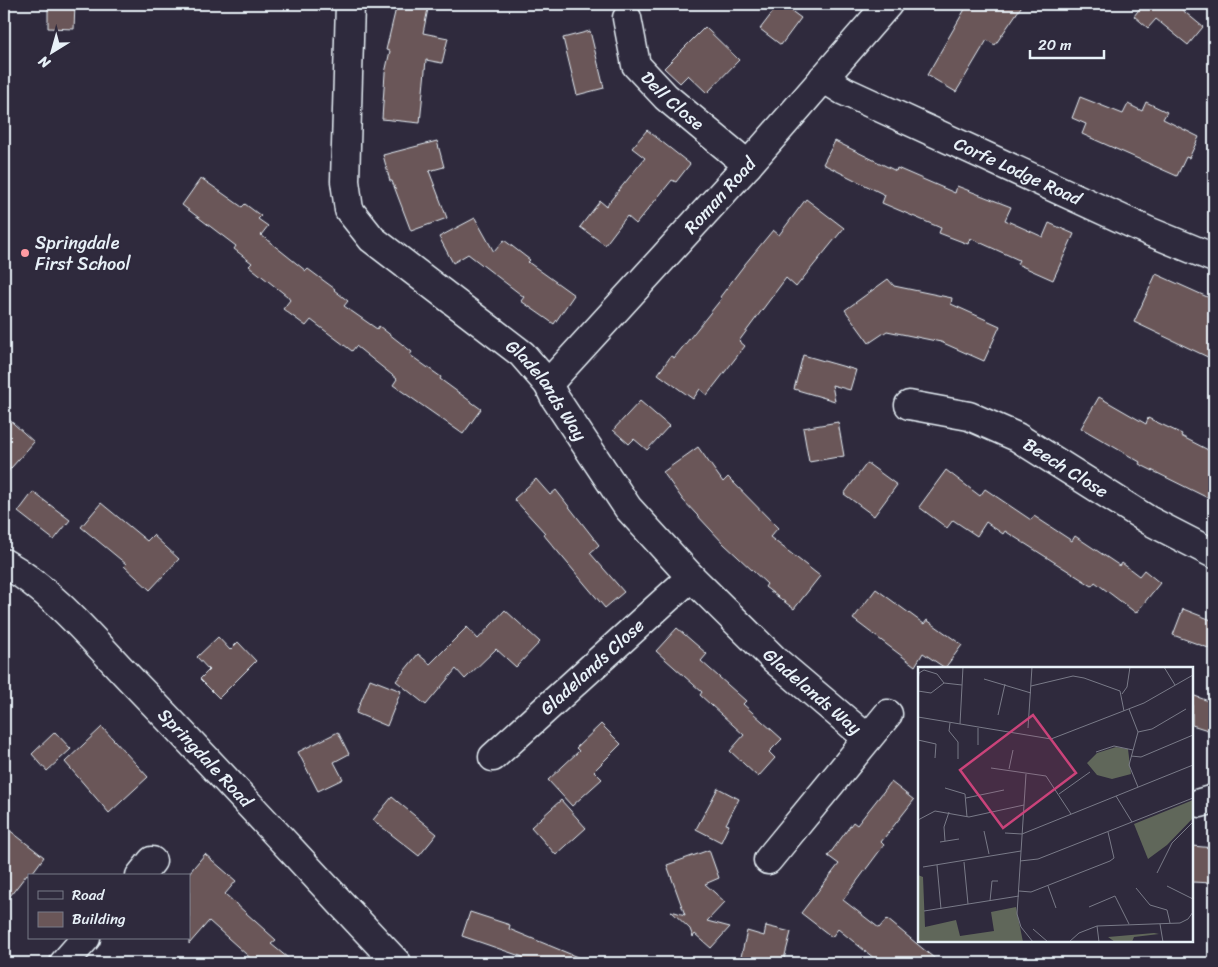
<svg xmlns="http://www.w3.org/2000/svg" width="1218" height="967" font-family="Sriracha,sans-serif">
	<rect width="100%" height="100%" fill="#2f2a3d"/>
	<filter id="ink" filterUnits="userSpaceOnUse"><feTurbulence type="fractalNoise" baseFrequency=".02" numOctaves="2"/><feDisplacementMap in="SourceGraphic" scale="10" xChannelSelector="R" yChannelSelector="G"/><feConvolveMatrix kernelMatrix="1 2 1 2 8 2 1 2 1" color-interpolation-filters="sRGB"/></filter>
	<g filter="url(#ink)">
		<g fill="#6a5658" stroke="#e8f1f8">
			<path d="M48 4H75L74 29 48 28Z"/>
			<path d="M397 4H429L423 33 448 38 442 63 426 60 420 123 382 119 385 73 390 51 386 50Z"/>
			<path d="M779 4H782L801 18 781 45 760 29Z"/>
			<path d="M968 4H1023L995 45 987 40 956 92 927 75Z"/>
			<path d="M1137 4H1175L1203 27 1188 45 1156 19 1148 28 1134 16 1141 7Z"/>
			<path d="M705 27 739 60 707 93 688 75 680 83 664 68Z"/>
			<path d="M590 31 604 88 577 95 563 38Z"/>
			<path d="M1080 97 1123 114 1128 104 1142 111 1146 102 1167 112 1163 119 1199 137 1189 158 1186 157 1177 176 1082 134 1086 124 1072 118Z"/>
			<path d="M647 130 690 164 676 182 672 180 636 224 627 216 605 245 580 227 600 201 606 206 645 158 632 148Z"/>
			<path d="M437 141 444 167 429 171 447 218 411 231 392 181H390L383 155Z"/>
			<path d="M835 141 896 171 897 168 955 193 957 186 1011 207 1005 220 1043 237 1049 223 1074 234 1053 280 1017 264 1019 260 970 238 968 244 939 233 941 228 882 203 885 195 823 164Z"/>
			<path d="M201 178 242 207 245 204 261 216 258 219 268 226 261 235 306 271 308 269 335 289 334 290 348 301 344 306 377 329 379 326 412 352 410 355 441 377 440 379 481 409 463 434 393 385 397 379 356 346 352 351 311 320 306 326 283 309 290 300 287 296 249 266 252 263 234 249 236 246 182 205Z"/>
			<path d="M806 199 844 228 796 287 786 278 739 341 745 346 707 395 700 389 693 399 658 374 671 356 674 358 722 298 720 297 745 264 773 230 779 235Z"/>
			<path d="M475 218 494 252 504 240 530 260 528 262 574 295 554 324 521 301 524 297 468 254 453 263 439 237Z"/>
			<path d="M1156 274 1214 300V360L1134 322Z"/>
			<path d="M888 279 894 286 952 298 951 304 1000 326 984 361 941 342 887 331 869 343 845 310Z"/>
			<path d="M803 355 856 370 850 390 832 385 835 401 794 389Z"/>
			<path d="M1099 397 1146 424 1148 418 1182 434 1181 436 1214 453V501L1139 464 1140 462 1081 428Z"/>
			<path d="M640 401 669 426 647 450 634 439 629 444 613 430Z"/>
			<path d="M4 415 34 442 4 476Z"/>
			<path d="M838 422 844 456 809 462 803 428Z"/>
			<path d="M698 447 723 482 728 477 778 528 770 537 820 576 794 609 765 587 767 584 724 544 683 500 663 472Z"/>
			<path d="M867 463 897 485 874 516 844 494Z"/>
			<path d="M946 470 980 496 985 489 1031 520 1034 516 1072 541 1075 536 1120 566 1122 563 1139 576 1144 570 1160 583 1136 613 1095 582 1092 586 1005 531 1003 534 986 522 977 536 953 520 947 528 919 507Z"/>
			<path d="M536 479 550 495 556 490 599 545 590 553 624 592 605 608 543 534 545 533 514 499Z"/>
			<path d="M33 492 70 520 54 540 18 512Z"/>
			<path d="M101 503 147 541 153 535 179 559 150 590 124 566 126 564 81 527Z"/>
			<path d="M876 589 924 624 927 620 962 645 945 668 923 653 915 666 853 619Z"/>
			<path d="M1183 609 1214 621V650L1173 635Z"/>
			<path d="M505 610 540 642 516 667 496 649 465 679 456 669 426 705 396 681 418 654 430 664 467 627 478 639Z"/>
			<path d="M677 628 707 654 701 661 746 701 743 704 782 739 769 752 775 758 758 777 730 751 744 735 700 695 702 692 656 651Z"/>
			<path d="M218 637 230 650 238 642 256 661 219 698 200 679 209 670 197 657Z"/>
			<path d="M370 679 401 691 387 726 356 713Z"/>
			<path d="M1192 695 1214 703V732L1192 725Z"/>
			<path d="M601 724 621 744 594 771 602 779 572 806 548 780 579 751 576 748Z"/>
			<path d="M102 727 148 777 109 813 65 762Z"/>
			<path d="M55 732 71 749 47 771 32 754Z"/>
			<path d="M338 732 349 754 334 762 343 779 318 791 298 752Z"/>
			<path d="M891 782 914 800 881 842 884 845 843 900 879 928 887 919 940 963H880L838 929 832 937 801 913 839 864 828 856 853 822 857 825Z"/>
			<path d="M718 788 739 799 726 824 729 825 721 842 696 829Z"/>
			<path d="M392 797 437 834 419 856 373 820Z"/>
			<path d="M561 800 586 828 556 855 531 827Z"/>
			<path d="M4 826 44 857 30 876 27 874 4 904Z"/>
			<path d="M1192 846 1214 848 1213 883 1192 882Z"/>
			<path d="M709 850 719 878 705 884 725 902 707 921 730 927 711 948 695 934 693 937 690 929 671 911 685 915 667 865Z"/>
			<path d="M205 854 236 881 225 894 276 940 271 944 294 963H256L209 921 189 944V873Z"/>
			<path d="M470 912 510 925 509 929 592 963H521L523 957 462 936Z"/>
			<path d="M766 926 791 932 783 963H751L740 961 747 931 764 936Z"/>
		</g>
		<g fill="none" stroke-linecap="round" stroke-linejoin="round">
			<defs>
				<g id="minor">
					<path id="s1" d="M350 4 345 181 349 210 372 239 522 354 548 384 555 398 628 508 691 577 775 660 867 738"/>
					<path id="s2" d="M627 18 636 65 666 97 748 165"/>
					<path id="s3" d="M823 78 844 91 1148 231 1214 258"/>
					<path id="s4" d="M548 384 748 165 888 4"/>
					<path id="s5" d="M909 405 969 416 1017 437 1150 521 1214 554"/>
					<path id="s6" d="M4 563C54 591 97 645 137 686 225 777 310 871 397 963"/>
					<path id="s7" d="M493 757 691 577"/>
					<path d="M1200 803 1214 799"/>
					<path d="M768 860 888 714"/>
					<path d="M140 876 152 861"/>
					<path d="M64 963 86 938"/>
				</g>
			</defs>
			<use href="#minor" stroke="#e8f1f8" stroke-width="31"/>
			<use href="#minor" stroke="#2f2a3d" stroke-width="28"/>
		</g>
	</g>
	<circle fill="#ff9aa2" stroke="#2f2a3d" stroke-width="2" cx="25" cy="253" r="5"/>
	<g text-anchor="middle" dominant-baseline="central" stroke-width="4" stroke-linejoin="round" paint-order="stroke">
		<g font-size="18" fill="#e8f1f8" stroke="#2f2a3d">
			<text stroke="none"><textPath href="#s2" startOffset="99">Dell Close</textPath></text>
			<text stroke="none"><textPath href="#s3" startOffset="216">Corfe Lodge Road</textPath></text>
			<text stroke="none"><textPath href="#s4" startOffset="255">Roman Road</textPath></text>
			<text stroke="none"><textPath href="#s1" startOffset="476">Gladelands Way</textPath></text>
			<text stroke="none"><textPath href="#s5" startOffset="171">Beech Close</textPath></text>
			<text stroke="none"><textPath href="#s7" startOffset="134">Gladelands Close</textPath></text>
			<text stroke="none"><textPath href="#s1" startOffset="880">Gladelands Way</textPath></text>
			<text stroke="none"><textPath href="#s6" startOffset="281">Springdale Road</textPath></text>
		</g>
		<g font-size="18" fill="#e8f1f8" stroke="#2f2a3d" text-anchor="start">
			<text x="35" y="243">Springdale<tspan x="35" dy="21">First School</tspan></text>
		</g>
	</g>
	<g transform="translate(918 667)">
		<rect width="275" height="275" fill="#2f2a3d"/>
		<path d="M198 80 210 82 213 107 194 112 179 108 169 96 179 86ZM275 133V151L249 178 230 192 216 157ZM0 208 5 210 7 260 38 253 42 269 76 264 73 245 98 240 105 275H0ZM236 266 241 267 216 270 214 275H197L190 270Z" fill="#60675a"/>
		<path fill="none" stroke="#797a88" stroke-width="1" d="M246 0 257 18M66 12 113 26M0 14 1 6 6 3 19 7 26 16M113 19 155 9 166 11 202 24 206 44M0 24 13 26 26 16 44 18M204 27 209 20 212 0M211 42 220 65 211 98 220 120M80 48 87 17M0 50 133 72 226 36 275 8M32 56 31 64 40 75V92M42 57 45 0M110 61 114 0M220 65 234 62 268 42M0 73 18 77 17 91M60 78V61M178 85 196 79 215 83M213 89 223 90 275 68M73 101 128 109 153 147M91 102 95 83M108 107 99 247 103 260 115 275M27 121 47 127 49 150M141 127 172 105M198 129 214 155M48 131 86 123M0 153 17 144 51 150 106 138M66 164 71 187M87 166 104 167M104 167 275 98M27 174 26 160 31 145M22 175 41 172M102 194 120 192 275 131M46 195 50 237M19 198 23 242M5 200 103 184M239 206 254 176 275 155M130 219 138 241M249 219 275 232M218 221 232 238 249 243 252 256M101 224 113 225 192 194 196 191 190 165M72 234 74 214H80M171 240 197 229 211 257M6 244 101 229M242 257 245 275M179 259 181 275M115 262 130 275M151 275 161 266 179 259 262 256 270 252 275 245"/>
		<path fill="#ca437a" fill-opacity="0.15" stroke="#ca437a" stroke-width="2.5" d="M115 48 158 106 85 161 42 103Z"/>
		<rect width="275" height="275" fill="none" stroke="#e8f1f8" stroke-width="2.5"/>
	</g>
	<rect width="1218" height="967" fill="none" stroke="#2f2a3d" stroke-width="20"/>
	<rect x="10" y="10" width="1198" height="947" fill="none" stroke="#e8f1f8" stroke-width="2" filter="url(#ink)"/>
	<rect x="28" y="874" width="162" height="65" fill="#2f2a3d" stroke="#797a88"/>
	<rect x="38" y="891" width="25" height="8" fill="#2f2a3d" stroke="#797a88"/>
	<text x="72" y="900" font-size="15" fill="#e8f1f8">Road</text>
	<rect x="38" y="912" width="25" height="15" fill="#6a5658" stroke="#797a88"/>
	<text x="72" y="924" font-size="15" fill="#e8f1f8">Building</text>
	<g transform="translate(52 52) rotate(217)" stroke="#2f2a3d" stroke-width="4" paint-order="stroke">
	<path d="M0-4L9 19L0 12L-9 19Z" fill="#e8f1f8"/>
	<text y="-8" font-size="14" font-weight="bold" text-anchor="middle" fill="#e8f1f8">N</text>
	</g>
	<path d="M1030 50v8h74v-8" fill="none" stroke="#e8f1f8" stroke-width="2.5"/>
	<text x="1038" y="50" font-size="15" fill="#e8f1f8" stroke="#2f2a3d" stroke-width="4" paint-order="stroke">20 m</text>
</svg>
